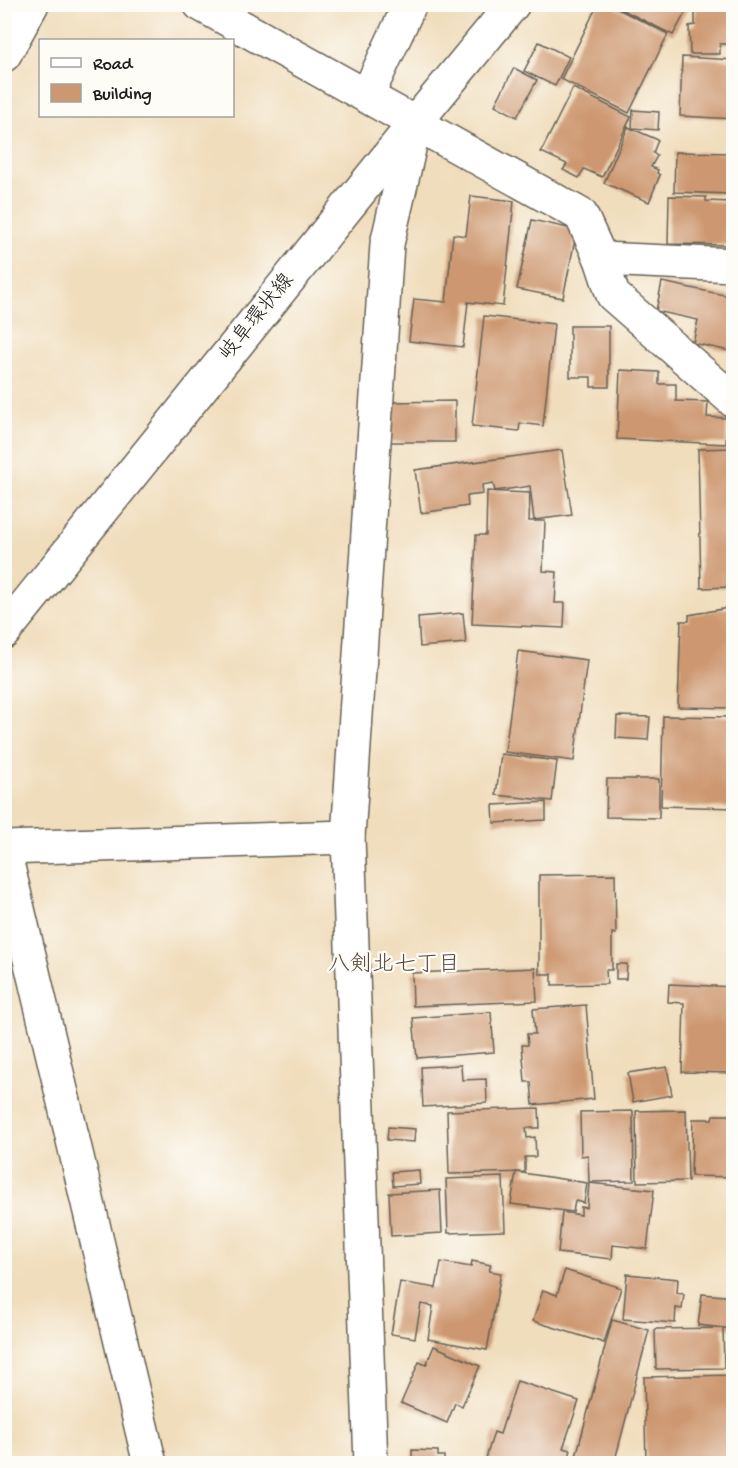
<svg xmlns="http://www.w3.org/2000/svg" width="738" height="1468" font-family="'Gochi Hand','Klee One',sans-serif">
	<rect width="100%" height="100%" fill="#fdfcf7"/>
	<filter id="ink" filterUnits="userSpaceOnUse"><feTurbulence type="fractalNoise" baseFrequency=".0167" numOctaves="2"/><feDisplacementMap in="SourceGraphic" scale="12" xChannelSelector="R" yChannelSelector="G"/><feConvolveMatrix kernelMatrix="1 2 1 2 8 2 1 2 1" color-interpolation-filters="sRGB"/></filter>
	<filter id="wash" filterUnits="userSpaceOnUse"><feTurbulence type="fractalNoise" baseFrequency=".008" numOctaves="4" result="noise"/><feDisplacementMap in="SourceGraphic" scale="24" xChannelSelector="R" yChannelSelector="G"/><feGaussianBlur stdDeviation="1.35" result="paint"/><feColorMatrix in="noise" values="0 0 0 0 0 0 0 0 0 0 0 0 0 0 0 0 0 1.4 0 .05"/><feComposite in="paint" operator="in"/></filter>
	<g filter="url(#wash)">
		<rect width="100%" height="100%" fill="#f0ddbc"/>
		<g id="blocks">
			<g fill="#cd9871">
				<path d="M598 4H608L668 34 629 113 561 79Z"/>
				<path d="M611 4H690L673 35Z"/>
				<path d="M695 4H734V44H720V54H690L689 26 695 25Z"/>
				<path d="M539 42 569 57 555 86 524 71Z"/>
				<path d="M682 57 734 60V119L680 116Z"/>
				<path d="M514 68 537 80 517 117 495 105Z"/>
				<path d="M573 88 631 117 602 177 584 169 579 178 563 170 567 164 541 152Z"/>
				<path d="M633 110 659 112 658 130 632 128Z"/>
				<path d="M628 127 658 140 653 153 657 156 651 167 658 170 657 173 660 175 649 202 604 183Z"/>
				<path d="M675 152 734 153V167L731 166 730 194 674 192Z"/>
				<path d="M471 196 514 201 503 306 468 302 463 347 409 341 414 299 446 302 453 234 466 236Z"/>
				<path d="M669 196 706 197V201L732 202 731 245 668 244Z"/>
				<path d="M532 220 577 230 563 298 517 289Z"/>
				<path d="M662 282 734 297V352L693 343 698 320 656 311Z"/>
				<path d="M484 316 554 324 543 426 520 423 519 431 472 426Z"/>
				<path d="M570 326H609V387H591V377H570Z"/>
				<path d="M620 370 659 372V384H676V401L708 402 707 417 727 418 726 444 617 439Z"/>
				<path d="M455 401V442H391V402Z"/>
				<path d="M734 448V587L701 588 698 449Z"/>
				<path d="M562 450 572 515 534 520 530 486 495 491 493 483 482 485 483 494 467 496 468 506 421 513 415 470Z"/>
				<path d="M487 491 530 493 529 521H545L543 571 557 572 555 603H565L564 628 472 624 476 535H486Z"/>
				<path d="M734 607V708L678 707 681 621H689V615Z"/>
				<path d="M463 613 466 643 420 647 418 617Z"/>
				<path d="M518 651 587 660 574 761 505 752Z"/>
				<path d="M617 716 650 717 648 740 616 738Z"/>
				<path d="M663 716 734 717V808L661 806Z"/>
				<path d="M501 754 557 761 552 801 496 795Z"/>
				<path d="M607 779H659V818L606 817Z"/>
				<path d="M546 802V820L494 823 493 805Z"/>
				<path d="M615 874 616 934 612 933V970H606L607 984 552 985V974H539V875Z"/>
				<path d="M616 964H627L626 979H616Z"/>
				<path d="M535 968 537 1001 413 1006 412 973Z"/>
				<path d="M669 984 734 987V1073L682 1072 684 1003 668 1002Z"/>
				<path d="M586 1005 594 1099 533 1105 531 1082H525L522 1045H528L527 1034H535L533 1009Z"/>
				<path d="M491 1012 494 1052 417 1058 413 1018Z"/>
				<path d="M461 1065 462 1080 486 1079 487 1103 423 1107 421 1067Z"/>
				<path d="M667 1067 672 1095 633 1102 628 1073Z"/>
				<path d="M539 1108 540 1128H526L527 1138 535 1137 536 1157H525V1172L449 1174 447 1111Z"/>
				<path d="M686 1110 688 1181 637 1182 636 1111Z"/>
				<path d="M633 1111 634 1181 589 1182 588 1155 581 1156 580 1112Z"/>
				<path d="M713 1115H734V1177L691 1176 693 1119H712Z"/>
				<path d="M388 1127 415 1129 414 1142 387 1140Z"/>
				<path d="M419 1170 420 1184 393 1186 392 1172Z"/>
				<path d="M516 1172 587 1183 584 1203 575 1201 573 1212 511 1204Z"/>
				<path d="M503 1177 505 1231 448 1233 446 1179Z"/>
				<path d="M589 1183 654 1190 647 1249 613 1245 612 1259 558 1253 562 1212 581 1215V1207L587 1208Z"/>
				<path d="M440 1190 442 1233 391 1236 389 1193Z"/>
				<path d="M472 1261 491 1265 489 1271 501 1273 487 1350 428 1339 433 1306 421 1304 415 1338 391 1334 400 1282 436 1288 441 1262 471 1267Z"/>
				<path d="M565 1270 621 1288 604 1343 533 1321 543 1290 557 1295Z"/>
				<path d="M627 1274 678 1279 677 1293 684 1294 682 1309 676 1308 675 1323 623 1319Z"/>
				<path d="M702 1294 734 1297 733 1329 698 1325Z"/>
				<path d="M612 1320 649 1330 614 1464H574Z"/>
				<path d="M723 1328 724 1368 656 1369 655 1329Z"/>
				<path d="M434 1346 480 1366 462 1406 455 1403 447 1423 401 1403 419 1362 426 1365Z"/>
				<path d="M734 1375V1464H646L644 1377Z"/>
				<path d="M517 1381 579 1401 563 1448 571 1450 567 1464H494L495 1460 486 1458 494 1432 500 1434Z"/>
				<path d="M412 1450 438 1451V1456H444V1464H412Z"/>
			</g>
		</g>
	</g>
	<g filter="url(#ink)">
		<use href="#blocks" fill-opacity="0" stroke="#666054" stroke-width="1.5"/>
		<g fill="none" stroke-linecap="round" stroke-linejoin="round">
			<defs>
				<g id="minor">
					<path d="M4 55 32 4"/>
					<path d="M367 96 410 4"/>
					<path d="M601 259 734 265"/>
					<path d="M4 848 348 837"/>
					<path d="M4 850 150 1464"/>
					<path d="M371 1464 348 837 387 244 415 123 581 215 601 259 613 295 734 401"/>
				</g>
				<path id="tertiary" d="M200 4 415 123"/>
				<path id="primary" d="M4 632 415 123 513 4"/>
			</defs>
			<use href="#minor" stroke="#666054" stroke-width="36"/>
			<use href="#tertiary" stroke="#666054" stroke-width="36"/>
			<use href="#primary" stroke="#666054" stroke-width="36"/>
			<use href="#minor" stroke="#fff" stroke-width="33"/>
			<use href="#tertiary" stroke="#fff" stroke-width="33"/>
			<use href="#primary" stroke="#fff" stroke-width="33"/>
		</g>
	</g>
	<g text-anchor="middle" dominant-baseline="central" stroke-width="4.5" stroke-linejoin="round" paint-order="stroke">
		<g font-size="21" fill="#1c1c1c" stroke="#fdfcf7">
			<text transform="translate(258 318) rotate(-51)">岐阜環状線</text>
		</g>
		<g font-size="22" fill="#5a473a" stroke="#fdfcf7">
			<text x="394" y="966">八剣北七丁目</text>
		</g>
	</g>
	<rect width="738" height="1468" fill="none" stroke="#fdfcf7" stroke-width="24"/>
	<rect x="39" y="39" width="195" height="78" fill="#fdfcf7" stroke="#a3a29f" stroke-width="1.5"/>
	<rect x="51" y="58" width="30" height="9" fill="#ffffff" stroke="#a3a29f" stroke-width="1.5"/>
	<text x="93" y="69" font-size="18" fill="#1c1c1c">Road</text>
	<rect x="51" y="84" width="30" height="18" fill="#cd9871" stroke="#a3a29f" stroke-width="1.5"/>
	<text x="93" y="99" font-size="18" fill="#1c1c1c">Building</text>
</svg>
